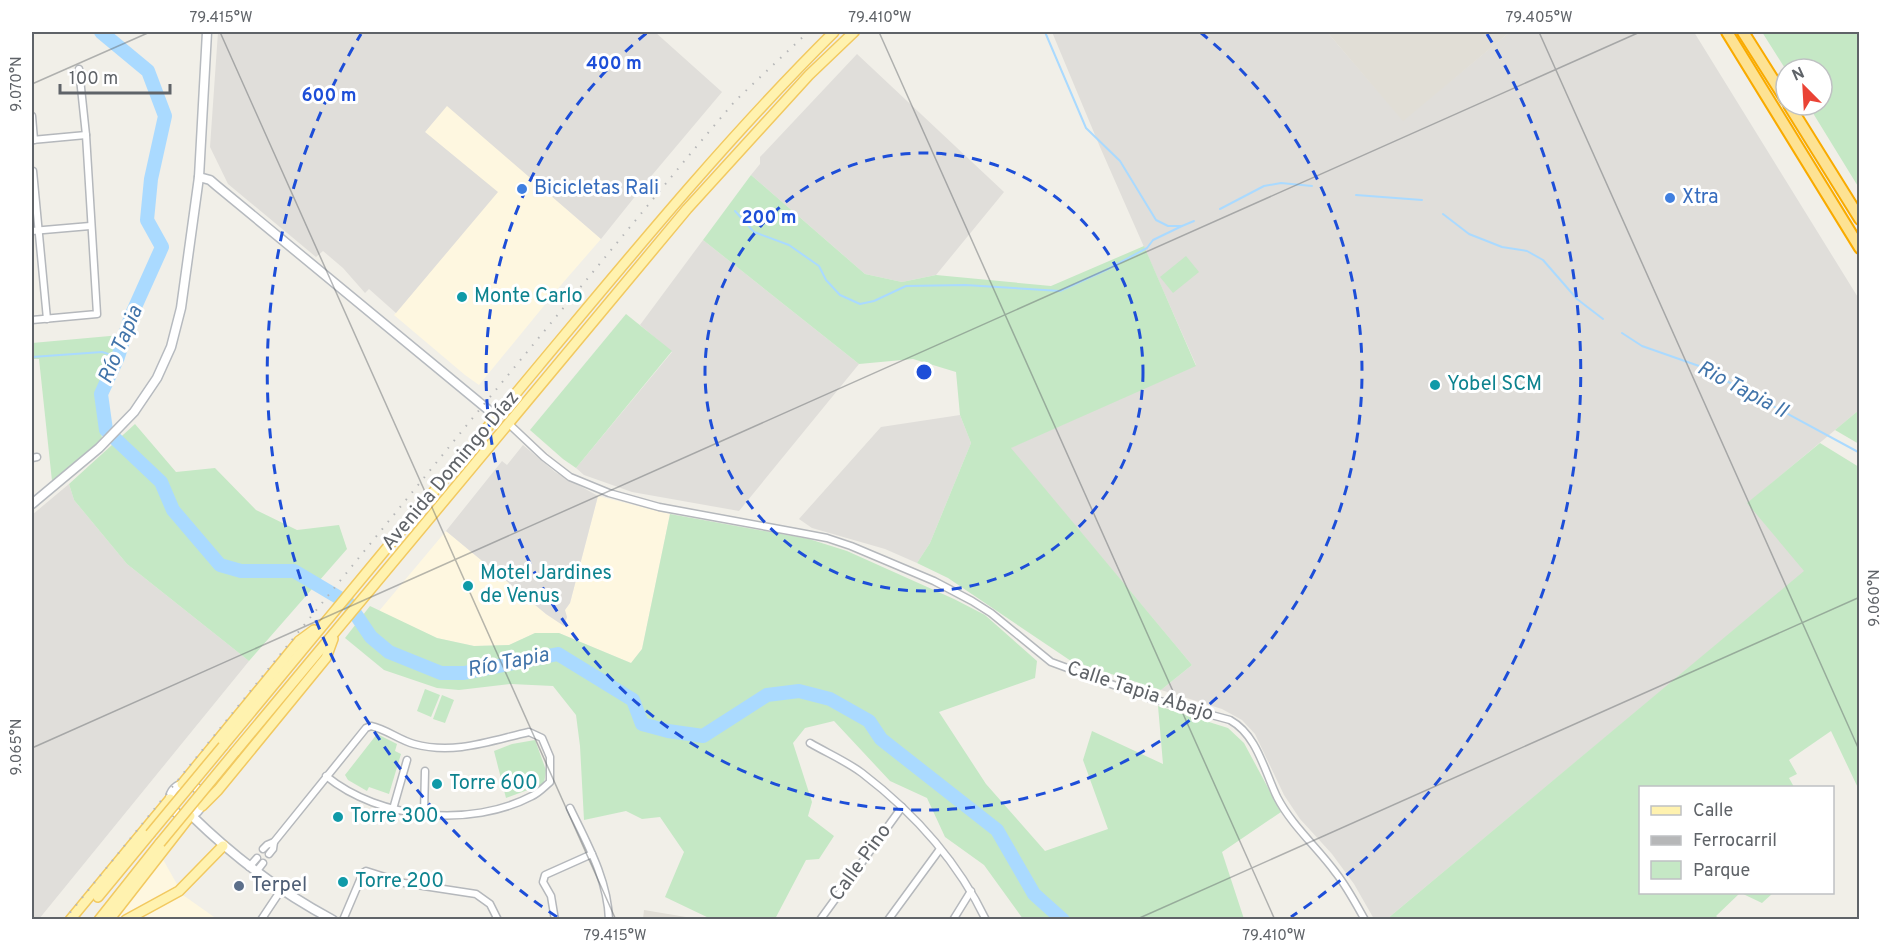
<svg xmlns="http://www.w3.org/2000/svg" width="1891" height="951" font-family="Overpass,sans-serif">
	<rect width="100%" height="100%" fill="#f1efe8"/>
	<g fill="#fef7e0">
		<path d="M447 105 601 239 561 285 479 385 465 375 394 315 497 192 425 132Z"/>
		<path d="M598 496 670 514 642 649 631 663 559 633H535L509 645 474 646 437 638 379 611 446 531 546 614 564 626 565 610 570 603Z"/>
		<path d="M160 854 183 895 217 919 96 920Z"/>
	</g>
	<g fill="#e0deda">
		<path d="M218 32H655L722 92 653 174 601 239 447 106 425 132 498 192 396 313 369 289 365 293 343 268 323 251 316 257 228 184 210 147Z"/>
		<path d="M1052 32H1327L1403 120 1510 32H1694L1859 299V410L1748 503 1805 571 1387 919H1374L1354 884 1332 854 1300 819 1284 795 1255 734 1242 720 1222 709 1161 690 1192 665 1010 448 1196 365 1100 147Z"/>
		<path d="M857 54 1004 192 936 275 902 282 865 274 751 175 760 164V157Z"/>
		<path d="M703 240 859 364 739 511 632 492 584 475 576 468 672 352 640 325Z"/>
		<path d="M960 415 971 443 930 543 917 563 885 549 812 528 799 519 881 427Z"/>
		<path d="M523 445 555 472 598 496 570 603 565 610 567 617 564 626 546 614 446 531 502 461 507 465Z"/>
		<path d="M69 484 74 500 127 564 249 661 39 919 32 920V515Z"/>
	</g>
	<g fill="#e1ded6">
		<path d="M1327 32H1510L1403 121Z"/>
		<path d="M644 910 698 919H643Z"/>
	</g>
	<g fill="#c5e8c5">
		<path d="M1762 32H1859V188L1808 105H1822V69L1786 70Z"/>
		<path d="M751 175 865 274 902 282 936 275 1051 286 1144 246 1196 366 1011 448 1192 665 1161 690 1071 661 948 578 917 563 930 543 971 443 960 415 956 372 913 359 859 364 703 240Z"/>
		<path d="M1186 256 1199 272 1173 293 1160 277Z"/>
		<path d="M626 314 672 351 576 468 563 459 530 430Z"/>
		<path d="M121 335 99 400 102 440 52 481 39 359H32V343Z"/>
		<path d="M1859 410V444L1835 430Z"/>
		<path d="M135 424 176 472 215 468 256 510 297 530 339 525 347 549 249 661 127 564 74 500 69 484Z"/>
		<path d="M1820 443 1859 467V790L1831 731 1789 760 1797 774 1789 778 1794 787 1640 788V892L1740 893 1716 916 1720 919H1387L1804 571 1747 503Z"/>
		<path d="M670 514 809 539 847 551 954 599 985 615 1037 661 1035 678 939 712 986 784 1045 851 1108 829 1083 760 1092 731 1163 764 1158 706 1228 728 1244 743 1281 812 1222 852 1244 919H1023L984 865 945 837 927 798 890 781 834 721 805 728 793 743 812 802 808 816 834 836 819 859 806 860 775 919H711L665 897 684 852 660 817 642 819 626 811 584 820 580 746 576 715 553 686 511 684 459 690 437 688 384 670 345 638 370 606 437 638 474 646 509 645 535 633H559L631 663 642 649Z"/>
		<path d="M425 689 440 695 431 717 417 711Z"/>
		<path d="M442 695 454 700 445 723 433 719Z"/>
		<path d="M377 734 397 744 395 751 401 754 389 794 369 787 367 791 348 780 345 775Z"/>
		<path d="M535 740 546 770 544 784 506 798 494 751 512 744Z"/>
		<path d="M1741 893H1773L1762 903Z"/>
	</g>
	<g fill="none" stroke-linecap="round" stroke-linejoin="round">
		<g stroke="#aadaff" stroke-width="2">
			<path d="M1045 32 1086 128 1120 161 1156 220 1168 226H1182L1194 221"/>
			<path d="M1356 195 1422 200"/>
			<path d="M1220 209 1264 186 1281 183 1312 186"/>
			<path d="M735 211 754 232 789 245 819 266 826 280 840 295 860 304 874 301 906 286 965 285 1060 291 1106 270 1147 248 1153 240 1182 226"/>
			<path d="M1443 214 1469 234 1502 247 1527 251 1543 260 1577 299 1603 319"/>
			<path d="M1622 333 1642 346 1699 366 1860 453"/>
			<path d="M32 357 102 352 118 357"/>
		</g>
		<path stroke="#aadaff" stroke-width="14" d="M101 32 148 71 165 116 151 179 147 220 162 247 131 316 118 357 101 394 106 430 161 482 173 510 220 565 241 571H294L348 603 371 637 389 652 441 673H464L558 654 633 700 642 724 668 731 703 736 767 695 799 691 830 699 869 721 881 739 997 830 1034 894 1063 920"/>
		<defs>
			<g id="street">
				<path d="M32 116 34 140"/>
				<path d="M32 140 86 135"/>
				<path d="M33 171 47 319"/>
				<path d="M32 231 90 226"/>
				<path d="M32 320 97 314 86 135 79 69"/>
				<path d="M509 424 544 457 570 477 609 493 659 507 806 534 827 538 851 546 934 581 972 601 991 613 1051 662 1149 698 1230 720C1257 735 1264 770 1277 797 1292 826 1317 847 1336 873 1347 887 1356 904 1365 920"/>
				<path d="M32 458 37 457"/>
				<path d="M810 743C827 753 846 761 862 773 913 812 958 862 986 920"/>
				<path d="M570 808C587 843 608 880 609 920"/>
				<path d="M393 809 407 760"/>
				<path d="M424 814 425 771"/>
				<path d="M263 849 267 845 274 842 366 728 371 726C386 729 399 740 414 744 454 755 490 741 529 732L542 738 550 757V782C544 787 539 793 532 796 471 828 380 820 326 776"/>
				<path d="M269 854 273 849 274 842"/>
				<path d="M249 867 257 858"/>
				<path d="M256 872 263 863"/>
				<path d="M261 920 281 890"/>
				<path d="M343 920 363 873 366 871 404 883 476 894 490 904 498 920"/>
				<path d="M555 920 551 896 543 882 545 875 592 854"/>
				<path d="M820 920 902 807"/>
				<path d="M888 920 940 849"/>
				<path d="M953 920 971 891"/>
			</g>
			<g id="secondary">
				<path d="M199 177 210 180 217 186 497 417"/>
				<path d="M32 504 99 448 134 412 157 378 171 347 181 308 199 177 207 32"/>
				<circle cx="186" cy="800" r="16"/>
				<path d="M192 816C234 857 280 892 333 920"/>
			</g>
			<g id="primary">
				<path d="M223 746C327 619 432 494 537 368 633 253 728 137 834 32"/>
				<path d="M235 752 687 209 809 75 854 32"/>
				<path d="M182 784 299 641 314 630"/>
				<path d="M202 806 218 790 326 658 333 639"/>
				<path d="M98 897 150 834"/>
				<path d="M70 920 170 799"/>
				<path d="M99 920 160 843"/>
				<path d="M109 920 190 816"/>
				<path d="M126 920 179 891 223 846"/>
			</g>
			<g id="highway">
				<path d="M1727 32 1860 248"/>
				<path d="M1743 32 1786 100"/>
				<path d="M1789 105 1860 219"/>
			</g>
		</defs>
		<use href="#street" stroke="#b5b8bc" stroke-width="9"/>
		<use href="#secondary" stroke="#b6babf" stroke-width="11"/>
		<use href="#primary" stroke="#f2c960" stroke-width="12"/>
		<use href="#highway" stroke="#f9ab00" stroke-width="14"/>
		<use href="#street" stroke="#fff" stroke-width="6"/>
		<use href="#secondary" stroke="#fff" stroke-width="8"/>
		<use href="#primary" stroke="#fff2af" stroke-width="9"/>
		<use href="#highway" stroke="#fde293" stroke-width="10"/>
		<path stroke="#b6b7b8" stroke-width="2" stroke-dasharray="1.5 8" stroke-linecap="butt" d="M64 920 471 420 691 153 735 101 808 32"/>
		<defs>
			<g id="primary-bridge">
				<path d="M150 834 223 746"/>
				<path d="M160 843 235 752"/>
			</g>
		</defs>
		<use href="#primary-bridge" stroke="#f2c960" stroke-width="12" stroke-linecap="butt"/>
		<use href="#primary-bridge" stroke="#fff2af" stroke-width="9"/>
	</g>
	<path fill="none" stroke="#5f6368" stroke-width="1.5" stroke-opacity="0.45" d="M220 32 616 920M879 32 1275 920M1539 32 1860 752M32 84 150 32M32 748 1640 32M1135 920 1860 597"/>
	<g fill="none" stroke="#1d4ed8" stroke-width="3" stroke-dasharray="10 8">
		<circle cx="924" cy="372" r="219"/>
		<path d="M1200 32A438 438 0 1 1 648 32"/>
		<path d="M557 917A657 657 0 0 1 361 34M1487 34A657 657 0 0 1 1291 917"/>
	</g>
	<g fill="#3f7fe0" stroke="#fff" stroke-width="2">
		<circle cx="522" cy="189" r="6"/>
		<circle cx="1670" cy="198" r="6"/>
	</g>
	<g fill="#0f9aa8" stroke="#fff" stroke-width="2">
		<circle cx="462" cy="297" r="6"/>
		<circle cx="1435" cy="385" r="6"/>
		<circle cx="468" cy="586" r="6"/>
		<circle cx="437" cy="784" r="6"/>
		<circle cx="338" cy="817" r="6"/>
		<circle cx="343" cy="882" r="6"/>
	</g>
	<circle fill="#5c6f8a" stroke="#fff" stroke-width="2" cx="239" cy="886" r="6"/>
	<g text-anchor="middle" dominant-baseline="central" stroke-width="6" stroke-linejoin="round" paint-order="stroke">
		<g font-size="20" fill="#366cbe" stroke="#fff" text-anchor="start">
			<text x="534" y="189">Bicicletas Rali</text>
			<text x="1682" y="198">Xtra</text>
		</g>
		<g font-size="20" fill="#0d838f" stroke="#fff" text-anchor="start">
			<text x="474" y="297">Monte Carlo</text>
			<text x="1447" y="385">Yobel SCM</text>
			<text x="480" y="574">Motel Jardines<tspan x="480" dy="23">de Venus</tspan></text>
			<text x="449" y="784">Torre 600</text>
			<text x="350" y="817">Torre 300</text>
			<text x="355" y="882">Torre 200</text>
		</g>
		<g font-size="20" fill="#5f6368" stroke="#fff">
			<text transform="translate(451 471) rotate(-50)">Avenida Domingo Díaz</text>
			<text transform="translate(1140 692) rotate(18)">Calle Tapia Abajo</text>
			<text transform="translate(861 863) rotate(-54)">Calle Pino</text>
		</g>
		<g font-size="20" fill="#4e5e75" stroke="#fff" text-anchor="start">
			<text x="251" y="886">Terpel</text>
		</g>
		<g font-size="21" font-style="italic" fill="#4174aa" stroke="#fff">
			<text transform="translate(121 345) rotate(-67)">Río Tapia</text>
			<text transform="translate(1742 390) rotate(28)">Rio Tapia II</text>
			<text transform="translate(508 663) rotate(-11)">Río Tapia</text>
		</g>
	</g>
	<circle cx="924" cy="372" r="9" fill="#1d4ed8" stroke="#fff" stroke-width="3"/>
	<g font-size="18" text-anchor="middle" font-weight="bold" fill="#1d4ed8" stroke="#fff" stroke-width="6" stroke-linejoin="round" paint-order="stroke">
		<text x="614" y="69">400 m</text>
		<text x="329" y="101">600 m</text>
		<text x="769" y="223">200 m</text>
	</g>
	<rect width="1891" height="951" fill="none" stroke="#ffffff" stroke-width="66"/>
	<rect x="1639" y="786" width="195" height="108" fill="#ffffff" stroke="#bfc1c3" stroke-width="1.5"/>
	<rect x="1651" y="806" width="30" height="9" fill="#fff2af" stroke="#bfc1c3" stroke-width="1.5"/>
	<text x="1693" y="816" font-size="18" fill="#5f6368">Calle</text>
	<rect x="1651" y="836" width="30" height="9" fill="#b6b7b8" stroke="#bfc1c3" stroke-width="1.5"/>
	<text x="1693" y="846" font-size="18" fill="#5f6368">Ferrocarril</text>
	<rect x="1651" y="861" width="30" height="18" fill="#c5e8c5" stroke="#bfc1c3" stroke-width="1.5"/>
	<text x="1693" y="876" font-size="18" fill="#5f6368">Parque</text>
	<g transform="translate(1804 87) rotate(336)"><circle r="28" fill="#ffffff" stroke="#bfc1c3" stroke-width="1.5"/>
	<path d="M0-4.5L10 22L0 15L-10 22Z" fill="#ea4335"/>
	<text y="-9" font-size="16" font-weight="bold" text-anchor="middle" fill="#5f6368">N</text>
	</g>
	<path d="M60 84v9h110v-9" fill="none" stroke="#5f6368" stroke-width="3"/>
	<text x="69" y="84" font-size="18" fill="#5f6368" stroke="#ffffff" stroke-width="4.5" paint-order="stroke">100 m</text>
	<rect x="33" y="33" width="1825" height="885" fill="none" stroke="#5f6368" stroke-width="2"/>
	<g font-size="15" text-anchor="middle" fill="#5f6368">
		<text x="221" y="22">79.415°W</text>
		<text x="880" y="22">79.410°W</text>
		<text x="1539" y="22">79.405°W</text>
		<text transform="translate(16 84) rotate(-90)" y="5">9.070°N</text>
		<text transform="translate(1874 598) rotate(-90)" y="5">9.060°N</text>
		<text transform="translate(16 747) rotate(-90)" y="5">9.065°N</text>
		<text x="615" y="940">79.415°W</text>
		<text x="1274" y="940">79.410°W</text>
	</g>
</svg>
